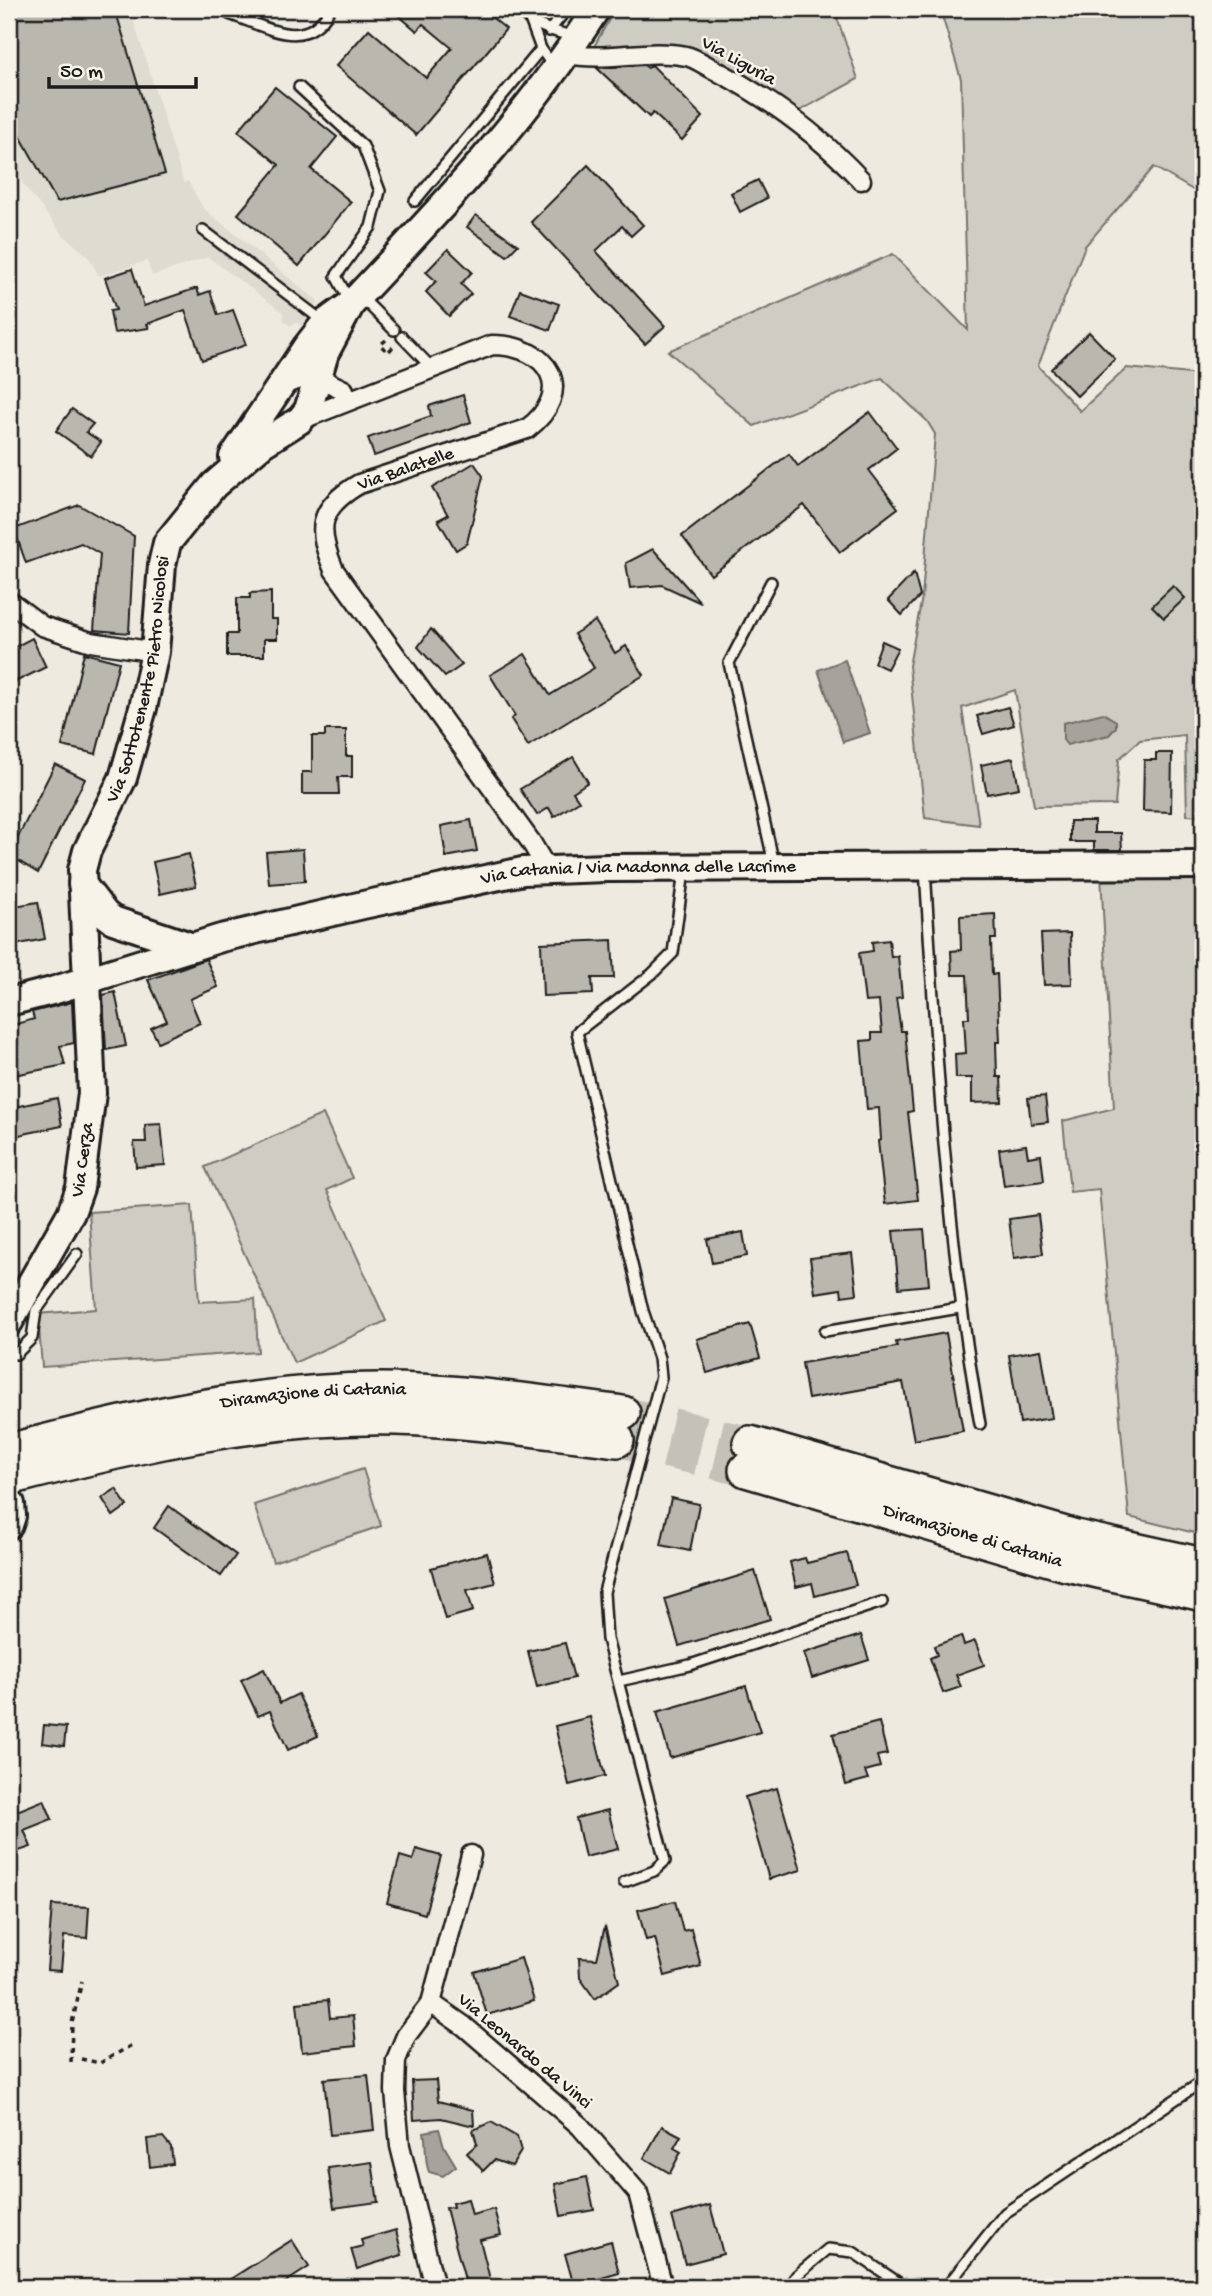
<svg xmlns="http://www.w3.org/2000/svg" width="1212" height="2296" font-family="'Gochi Hand',sans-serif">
	<rect width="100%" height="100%" fill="#eeeae0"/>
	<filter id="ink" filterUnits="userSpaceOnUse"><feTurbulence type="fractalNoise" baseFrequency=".0143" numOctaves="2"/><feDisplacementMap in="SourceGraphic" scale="14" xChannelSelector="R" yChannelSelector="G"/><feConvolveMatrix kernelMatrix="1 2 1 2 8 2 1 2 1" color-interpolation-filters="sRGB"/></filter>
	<g filter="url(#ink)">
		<path fill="#dedbd1" d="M9 9H130L184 183 188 181 203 208 319 302 301 326 297 323 290 326 283 319 284 313 208 257 152 276 147 261 99 276 88 256 63 235 23 184 9 143Z"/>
		<g fill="#cfccc3" stroke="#767470" stroke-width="2">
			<path d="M615 9H834L858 79 794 114 763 86 699 53 592 50Z"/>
			<path d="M940 9H1203V196L1154 167 1085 246 1038 366 1080 411 1127 368 1201 375 1203 381V816L1187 815 1185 735 1140 740 1119 759 1115 805 1034 806 1015 690 962 708 979 825 925 818 909 666 922 597 935 434 927 421 882 378 754 426 668 351 893 254 968 330 961 79Z"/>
			<path d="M1203 874V1535L1129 1517 1099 1189 1070 1192 1063 1121 1114 1108 1101 875Z"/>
			<path d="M323 1114 352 1178 327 1190 386 1321 294 1363 205 1167Z"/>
			<path d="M192 1205 199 1302 255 1299 258 1352 42 1367 38 1314 96 1309 89 1212Z"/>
			<path d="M363 1469 381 1526 273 1562 254 1505Z"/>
		</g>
		<g fill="#a6a39d" stroke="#6f6d69" stroke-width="2">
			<path d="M845 660 870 733 843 742 818 670Z"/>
			<path d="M1103 713 1116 721V727L1109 735 1067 745 1063 740V723Z"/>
			<path d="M439 2129 444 2146 456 2166 443 2176 429 2172C424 2159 427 2146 424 2132Z"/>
		</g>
		<g fill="#bab7af" stroke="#1c1c1c" stroke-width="2">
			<path d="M21 9H115L165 174 57 202 9 116V33Z"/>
			<path d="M391 9H482L506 29 416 135 336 66 369 29 426 78 452 48 423 24 417 31Z"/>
			<path d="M644 65 648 68 652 65 703 117 682 140 653 113 649 117 597 68Z"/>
			<path d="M275 87 337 137 311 169 351 202 299 266 238 214 279 165 238 131Z"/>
			<path d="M588 165 643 225 631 236 622 226 596 251 665 326 645 344 531 222Z"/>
			<path d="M758 180 767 198 740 212 731 193Z"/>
			<path d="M476 215 518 245 507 256 467 227Z"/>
			<path d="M448 249 472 272 461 284 471 294 449 316 426 292 436 281 426 272Z"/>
			<path d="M132 269 144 306 197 288 199 295 210 291 218 315 233 310 246 345 202 360 185 310 147 324 149 328 114 333 110 311 116 310 105 278Z"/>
			<path d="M520 290 559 304 550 330 510 316Z"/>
			<path d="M1089 332 1115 359 1077 396 1051 369Z"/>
			<path d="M463 395 471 422 374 456 368 438 431 416 429 406Z"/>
			<path d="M72 409 93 424 86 432 101 442 91 456 56 431Z"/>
			<path d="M870 412 897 448 869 470 898 508 840 552 804 505 711 575 682 536 789 454 798 466Z"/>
			<path d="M474 463 483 476 467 543 456 550 438 520 448 515 432 488Z"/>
			<path d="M79 505 134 536 129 633 94 630 100 554 81 543 26 563 14 529Z"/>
			<path d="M653 549 701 603 662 585 630 588 626 563Z"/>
			<path d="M914 573 920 596 902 615 888 600Z"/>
			<path d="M1173 586 1185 598 1164 618 1152 606Z"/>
			<path d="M271 592V619H277V639H264V656H227V634H237V598H250V593Z"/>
			<path d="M595 621 615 653 626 646 644 675 528 746 511 719 515 716 490 675 525 654 550 695 594 668 574 634Z"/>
			<path d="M431 629 462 665 445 677 418 647Z"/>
			<path d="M32 638 46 667 9 685V650Z"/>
			<path d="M882 641 898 648 887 669 874 663Z"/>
			<path d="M84 653 119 662 96 754 62 746Z"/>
			<path d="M1008 707 1014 725 983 734 977 716Z"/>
			<path d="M325 730H346V756H352V777H338L339 794H302V772H312V736H325Z"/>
			<path d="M1156 753H1172L1171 812 1143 811 1144 760H1156Z"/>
			<path d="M573 757 588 782 573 792 579 801 554 817 549 808 537 815 520 789Z"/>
			<path d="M1013 758 1019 788 987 794 981 765Z"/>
			<path d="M55 764 85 779 38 873 9 855Z"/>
			<path d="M471 820 477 851 446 857 441 826Z"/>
			<path d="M1070 821H1094V833H1121L1122 850H1094V842H1070Z"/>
			<path d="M303 849 305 881 269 884 266 852Z"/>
			<path d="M189 854 196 886 160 894 153 862Z"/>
			<path d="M38 902 45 939 9 946V907Z"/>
			<path d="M995 914 996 939H991L992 975 997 974 1000 1042H996L997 1077H1001L1002 1102 972 1103V1078H956L955 1054 966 1053 964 1018H969L967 975H952L951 951 961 950 960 916Z"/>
			<path d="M1070 933 1072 984 1044 985 1041 934Z"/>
			<path d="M612 940 614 978H592L593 994 543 996 541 943Z"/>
			<path d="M889 940 891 957 898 956 902 997 896 998 901 1031H905L913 1111 908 1112 918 1200 885 1204 878 1141 881 1140 879 1108 867 1109 861 1041 872 1040V1033H882L879 1001 865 1002 859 953 873 951 872 942Z"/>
			<path d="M206 959 218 987 190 999 200 1023 158 1042 151 1028 167 1021 148 980Z"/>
			<path d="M115 992 126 1046 106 1050 103 995Z"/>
			<path d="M72 1002 74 1043 60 1046 65 1065 9 1076V1026L34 1019 32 1012Z"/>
			<path d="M1045 1096 1048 1122 1031 1124 1028 1098Z"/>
			<path d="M57 1098 62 1126 9 1137V1108Z"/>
			<path d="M161 1124 165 1165 136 1167 134 1142H146L145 1125Z"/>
			<path d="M1026 1145 1028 1157 1041 1155 1044 1181 1004 1186 999 1149Z"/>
			<path d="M1038 1215 1043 1254 1014 1258 1009 1219Z"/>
			<path d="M924 1229 929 1285 899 1288 893 1231Z"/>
			<path d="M743 1232 747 1256 712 1263 707 1239Z"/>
			<path d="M852 1253 857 1294 842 1296 841 1289 815 1293 810 1258Z"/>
			<path d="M750 1324 760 1358 707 1373 697 1339Z"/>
			<path d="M946 1333 963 1431 914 1440 903 1382 808 1399 802 1363 897 1347 896 1342Z"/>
			<path d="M1041 1350 1052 1418 1020 1423 1009 1355Z"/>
			<path d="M116 1489 127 1506 113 1516 102 1498Z"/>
			<path d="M671 1498 699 1504 690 1551 661 1545Z"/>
			<path d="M169 1506 236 1555 221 1576 154 1528Z"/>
			<path d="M487 1553 495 1583 467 1590 473 1611 445 1619 431 1568Z"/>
			<path d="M847 1553 856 1585 815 1596 812 1583 796 1587 790 1562 805 1558 807 1563Z"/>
			<path d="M755 1571 770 1619 679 1646 665 1599Z"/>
			<path d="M861 1635 869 1660 812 1678 804 1653Z"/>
			<path d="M961 1636 964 1645 975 1641 984 1665 956 1675 961 1687 943 1693 930 1658 937 1655 934 1646Z"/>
			<path d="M565 1643 574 1678 537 1687 528 1651Z"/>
			<path d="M264 1669 280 1703 298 1694 318 1736 288 1750 270 1711 258 1716 241 1680Z"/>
			<path d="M746 1686 760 1732 670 1758 657 1712Z"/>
			<path d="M590 1717 605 1776 569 1785 555 1726Z"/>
			<path d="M879 1722 887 1754 877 1756 880 1767 865 1771 868 1779 846 1785 833 1734Z"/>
			<path d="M44 1725 66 1727 64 1746 42 1743Z"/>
			<path d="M777 1788 801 1870 769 1879 745 1797Z"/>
			<path d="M10 1793 17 1811 44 1800 52 1819 24 1830 31 1847 13 1853 9 1843Z"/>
			<path d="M608 1810 618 1849 585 1857 576 1818Z"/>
			<path d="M416 1849 441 1856 425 1914 387 1903 400 1856 413 1860Z"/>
			<path d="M675 1901 683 1931 691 1929 701 1966 665 1976 655 1938 646 1940 638 1910Z"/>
			<path d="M52 1905 89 1907 87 1938 64 1936 61 1971 47 1970Z"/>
			<path d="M605 1926 619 1982 595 1999 580 1978 579 1958 597 1959Z"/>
			<path d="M521 1958 534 2001 487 2015 474 1972Z"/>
			<path d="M328 2000 330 2018 353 2016 356 2046 302 2052 297 2003Z"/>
			<path d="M368 2075 374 2130 330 2135 324 2079Z"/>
			<path d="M436 2080 438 2101 473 2110 474 2126 441 2118 414 2120 412 2081Z"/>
			<path d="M491 2122 517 2137 521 2151 512 2166 494 2160 483 2171 467 2153 477 2144 473 2130Z"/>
			<path d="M662 2126 681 2136 674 2148 681 2152 670 2173 644 2158Z"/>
			<path d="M163 2137 171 2147 173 2164 150 2167 147 2139Z"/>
			<path d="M372 2162 378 2202 334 2208 328 2168Z"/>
			<path d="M587 2177 594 2210 561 2216 555 2184Z"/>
			<path d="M468 2199 472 2215 494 2209 501 2235 480 2240 492 2287H467L456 2247 446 2208 453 2207 452 2203Z"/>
			<path d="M710 2205 723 2254 685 2264 672 2216Z"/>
			<path d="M396 2230 402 2255 357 2269 351 2249 363 2246 361 2240Z"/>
			<path d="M292 2240 309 2267 278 2287H218Z"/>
			<path d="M611 2241 619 2273 574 2286 565 2254Z"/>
		</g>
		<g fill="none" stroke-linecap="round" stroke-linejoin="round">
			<g stroke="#c4c1b9" stroke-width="33" stroke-dasharray="33 17" stroke-linecap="butt">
				<path d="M623 1413 750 1443"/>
				<path d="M617 1440 746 1470"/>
			</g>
			<defs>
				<g id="lane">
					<path d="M516 9C534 25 549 31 573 36"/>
					<path d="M229 14C266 26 306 54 330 9"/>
					<path d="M531 22 541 49 554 67"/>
					<path d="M549 31 567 9"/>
					<path d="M299 87 363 146 380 191 371 227 336 276 349 300"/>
					<path d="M415 201 541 49"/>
					<path d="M203 230 324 322"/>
					<path d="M360 296 394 330"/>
					<path d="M402 337 432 368"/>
					<path d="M771 582 729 663 774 864"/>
					<path d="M925 868C936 1055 947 1239 980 1424"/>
					<path d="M825 1331 959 1308"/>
					<path d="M9 1352 16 1354 32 1338 36 1311 77 1254"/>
					<path d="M619 1681 690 1665 882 1602"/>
					<path d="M624 1882 654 1871 665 1861 607 1639 604 1592 661 1377 659 1358 643 1311 577 1032 652 974 673 953 684 871"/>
					<path d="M788 2287 797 2275 828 2249 853 2252 905 2287"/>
					<path d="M946 2287 1005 2213 1203 2081"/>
				</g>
				<g id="street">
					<path d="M567 54C607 62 647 48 686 56 696 58 706 66 715 70 771 99 818 134 861 180"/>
					<path d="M282 385C312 374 316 376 344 390"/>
					<path d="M300 420 492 345C549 345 577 391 527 429L359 484C318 508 316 528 334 570L531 842 547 869"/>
					<path d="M9 601 42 626 91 642 155 652"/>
					<path d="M431 2003 464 2026 580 2126 638 2193 663 2287"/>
					<path d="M435 2287 400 2146 395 2091 396 2060 406 2036 431 2003 471 1855"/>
				</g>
				<g id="secondary">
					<path d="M233 457 307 346 325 323 351 304C439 211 528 117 596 9"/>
					<path d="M82 884 105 914 113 920 193 947"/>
					<path id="s1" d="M9 1002 52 991 221 938 363 905 523 871 607 868 1203 865"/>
					<path id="s2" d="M9 1322 71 1213 80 1188 92 1093 82 870 87 851 123 778 143 708 155 652 162 565 167 543 214 485 262 444 300 420 308 410 325 353 351 304"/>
					<path d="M9 1525 12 1516 11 1504"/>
				</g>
				<g id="highway">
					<path d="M750 1443 1076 1537 1203 1565"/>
					<path id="s3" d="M9 1451C129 1419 255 1390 380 1390 460 1390 543 1403 623 1413"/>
					<path id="s4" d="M746 1470 1066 1564 1203 1594"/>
					<path d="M9 1478C134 1446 265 1415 396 1418 470 1420 544 1431 617 1440"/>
				</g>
			</defs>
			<use href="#lane" stroke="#1c1c1c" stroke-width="14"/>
			<use href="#street" stroke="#1c1c1c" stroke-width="23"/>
			<use href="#secondary" stroke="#1c1c1c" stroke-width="32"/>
			<use href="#highway" stroke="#1c1c1c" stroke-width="38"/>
			<g stroke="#1c1c1c" stroke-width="3.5" stroke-dasharray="5 5" stroke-linecap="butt">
				<path d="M386 340 380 345 388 352 394 346"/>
				<path d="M81 2059 100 2063 132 2045"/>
				<path d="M71 2062 72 2023 82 1981"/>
			</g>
			<use href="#lane" stroke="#f7f3e8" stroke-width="9"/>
			<use href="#street" stroke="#f7f3e8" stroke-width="18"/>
			<use href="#secondary" stroke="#f7f3e8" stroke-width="26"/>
			<use href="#highway" stroke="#f7f3e8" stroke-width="33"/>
		</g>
	</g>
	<g text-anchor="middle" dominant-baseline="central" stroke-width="5" stroke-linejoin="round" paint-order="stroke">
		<g font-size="19" fill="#1c1c1c" stroke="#f7f3e8">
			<text transform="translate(738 62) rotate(29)">Via Liguria</text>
			<text transform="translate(406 470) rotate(-19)">Via Balatelle</text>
			<text stroke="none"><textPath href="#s2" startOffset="672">Via Sottotenente Pietro Nicolosi</textPath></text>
			<text stroke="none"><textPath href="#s1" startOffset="646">Via Catania / Via Madonna delle Lacrime</textPath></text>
			<text stroke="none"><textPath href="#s2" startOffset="180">Via Cerza</textPath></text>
			<text stroke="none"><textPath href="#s3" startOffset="310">Diramazione di Catania</textPath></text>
			<text stroke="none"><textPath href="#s4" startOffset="236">Diramazione di Catania</textPath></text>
			<text transform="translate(524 2052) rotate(40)">Via Leonardo da Vinci</text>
		</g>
	</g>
	<rect width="1212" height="2296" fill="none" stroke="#f7f3e8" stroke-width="35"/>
	<rect x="18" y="18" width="1177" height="2261" fill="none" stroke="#1c1c1c" stroke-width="2.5" filter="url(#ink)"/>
	<path d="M49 77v10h147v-10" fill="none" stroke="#1c1c1c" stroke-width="3.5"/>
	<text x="60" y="77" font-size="21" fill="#1c1c1c" stroke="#f7f3e8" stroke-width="5" paint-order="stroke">50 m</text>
</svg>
